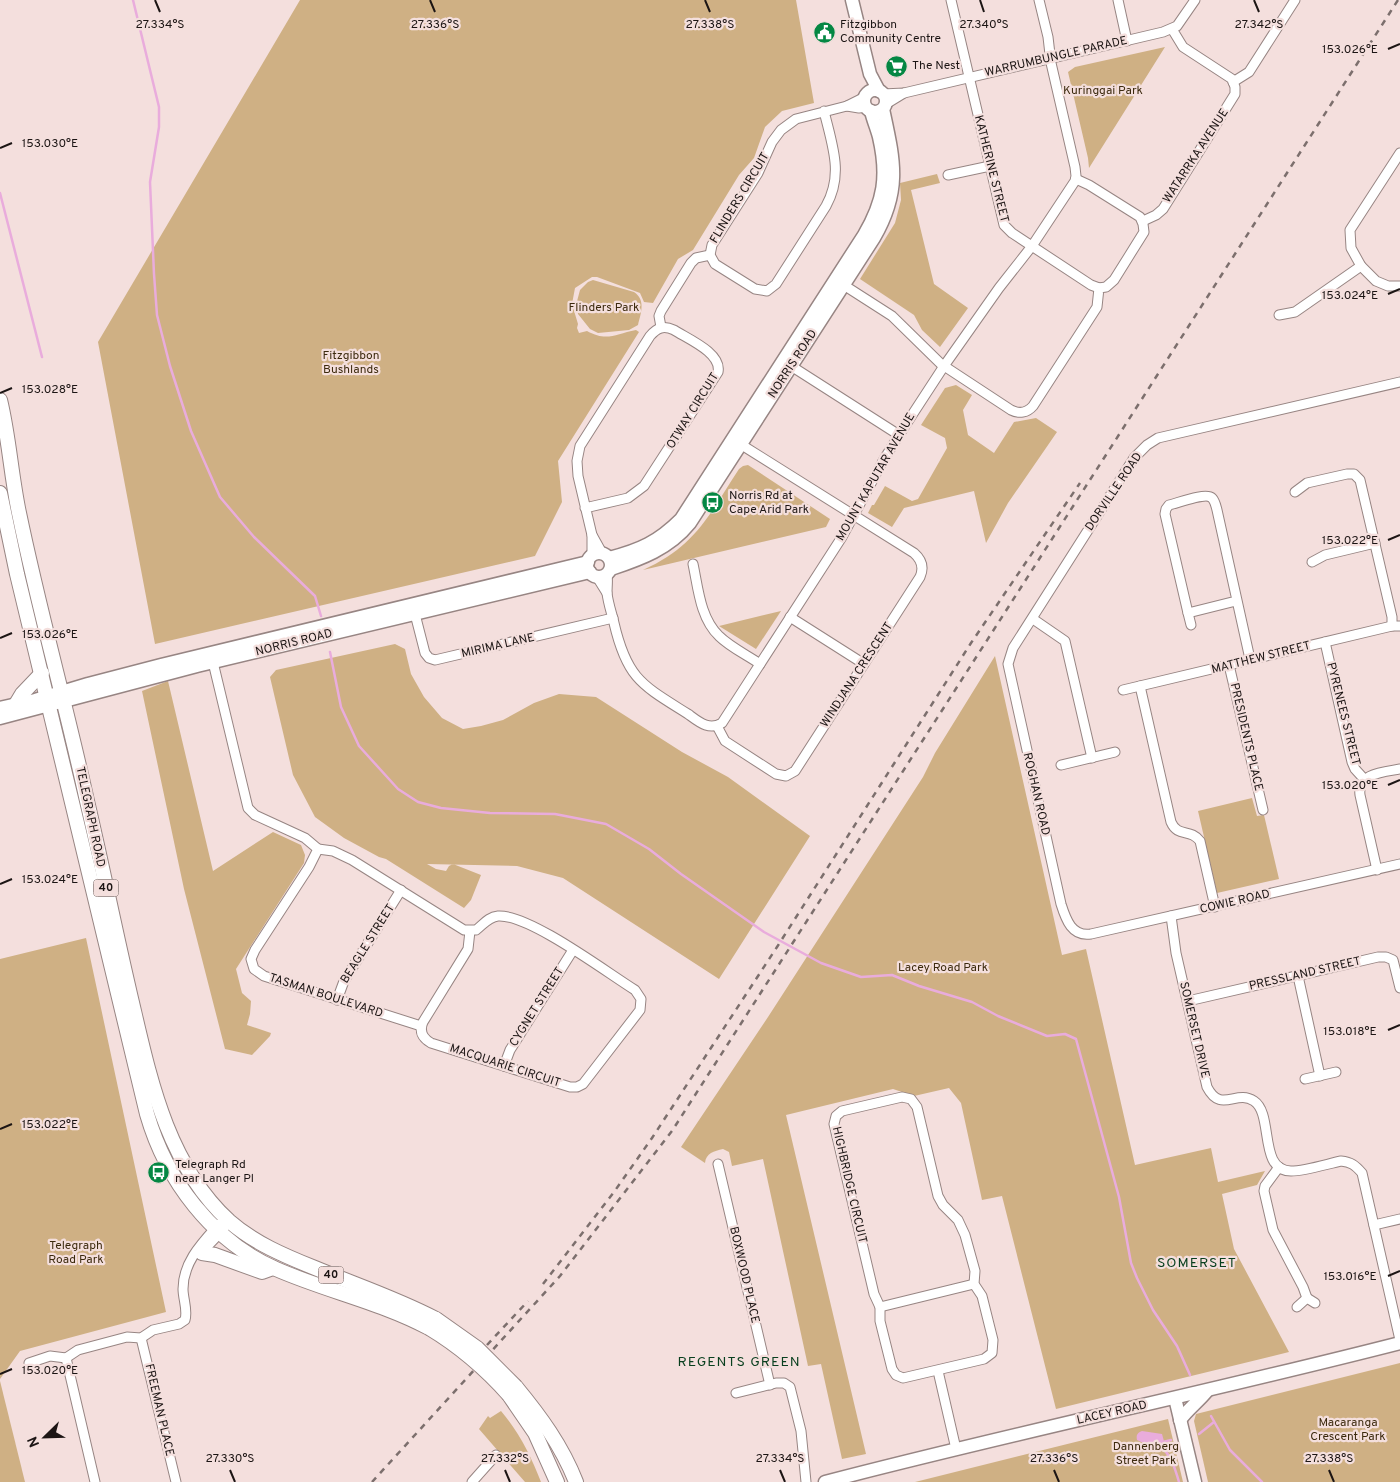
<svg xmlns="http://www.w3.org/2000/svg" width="1400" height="1482" font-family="Overpass,sans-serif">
	<rect width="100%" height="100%" fill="#f4dfdd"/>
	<g fill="#cfb084">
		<path d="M300 0H796L814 103 782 111 765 127 754 158 739 175 693 250 678 259 653 303 644 302 640 293 597 277H592L575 288 572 304 578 324 577 328 579 333 587 331C607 342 615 334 636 330L639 332 558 461 562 502 535 556 155 644 98 342Z"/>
		<path d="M1165 47 1089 168 1088 158 1068 72 1075 67Z"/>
		<path d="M937 174 940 183 911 190 934 284 968 308 940 347 922 330 914 315 860 279 895 223 901 200 900 183Z"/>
		<path d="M593 280 634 292C646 300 641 313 638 325L629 330 598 333 590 329 578 314 576 305 580 290 588 282Z"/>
		<path d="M956 385 972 395 963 410 968 435 994 453 1014 422 1036 418 1057 432 1008 503 986 543 974 491 904 508 892 527 868 513 872 505H874L885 486 912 501 918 499 947 448 945 438 921 425 945 388Z"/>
		<path d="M748 465 830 519 826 527 643 570C696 546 709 515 739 469L743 466Z"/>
		<path d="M781 611 756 649 719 626Z"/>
		<path d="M395 644 405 649 411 674 424 697 442 718 463 729 481 726 503 720 534 703 559 694 596 697 682 752 728 777 810 836 719 979 563 878 517 866 427 864 436 869 446 871 449 866 453 864 481 875 471 900 464 908 386 859 379 857 344 838 315 817 293 775 270 677 276 670Z"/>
		<path d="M995 656 1062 955 1086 949 1135 1165 1211 1148 1218 1182 1265 1171 1257 1185 1222 1194 1234 1249 1289 1352 1056 1409 1002 1196 982 1200 961 1103 949 1088 914 1096 893 1089 786 1115 866 1454 842 1459 821 1364 808 1366 763 1159 732 1166 729 1152 723 1149C714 1151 706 1153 705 1163L681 1147 768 1017 923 777 935 753Z"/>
		<path d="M168 681 213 871 273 832 301 845 305 855 304 863 236 969 242 993 251 1001 250 1014 247 1025 271 1033 270 1036 252 1055 225 1049 184 889 142 691Z"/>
		<path d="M1252 798 1257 816 1264 815 1279 879 1217 893 1198 811Z"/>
		<path d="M86 938 166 1312 20 1351 0 1379V959Z"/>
		<path d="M1400 1363V1482H1208L1194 1421 1196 1414Z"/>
		<path d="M0 1381 25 1482H0Z"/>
		<path d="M501 1411C519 1432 531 1456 541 1482H525L479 1429 488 1416 490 1418Z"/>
		<path d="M1168 1419 1183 1482H915Z"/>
	</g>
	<path fill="#e9acdc" d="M1142 1431 1162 1434 1165 1445 1156 1449 1137 1440C1136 1435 1137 1433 1142 1431Z"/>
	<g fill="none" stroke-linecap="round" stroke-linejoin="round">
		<g stroke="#e9acdc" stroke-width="2.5">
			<path d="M133 0 159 107V127L150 182 154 274 157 315 170 366 191 431 220 497 254 537 315 596 321 616"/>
			<path d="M0 193 42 357"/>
			<path d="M330 652 341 707 359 746 398 789 418 802 441 808 490 813 555 814 606 824 649 849 681 874 764 932 821 963 861 977 892 975 919 986 972 1002 998 1016 1047 1036 1065 1034 1076 1039 1119 1197 1131 1263 1137 1278 1153 1310 1177 1346 1190 1375"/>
			<path d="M1211 1416 1230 1450 1262 1482"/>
			<path d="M1199 1434 1214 1422"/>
			<path d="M1163 1442 1171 1440"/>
			<path d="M1161 1446C1171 1456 1175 1468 1179 1482"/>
		</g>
		<defs>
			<g id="street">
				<path d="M951 0 1004 225 1012 233 1091 285 1099 288"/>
				<path d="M1118 0 1127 41"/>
				<path d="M1233 82 1249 72 1295 0"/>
				<path d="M883 94 904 93 1163 32 1177 26 1195 0"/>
				<path d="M886 104 904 93"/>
				<path d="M847 106 859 108 866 107"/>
				<path d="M824 111C832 145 844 174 826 206L776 284 767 291 755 289 715 264 710 255 712 245 758 173 772 142 781 130 796 119 847 106 865 97"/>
				<path d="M1400 153 1350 230 1351 248 1361 266 1376 281 1388 286H1400"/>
				<path d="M948 175 990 166"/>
				<path d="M1143 221 1156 215 1163 209 1235 94V87L1232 79 1183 47 1172 29"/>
				<path d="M839 282 892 316 941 364 1011 410C1019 414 1027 413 1033 406L1097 307 1099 288 1106 287 1114 280 1144 232 1143 224 1140 217 1089 185 1076 179"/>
				<path d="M1279 315 1295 312 1361 266"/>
				<path d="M661 327 659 316 661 311 691 263 696 258 710 255"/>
				<path d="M788 364 899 435"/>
				<path d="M1400 382 1158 438 1147 445 1134 458 1013 648 1008 664 1061 904C1066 920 1072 937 1091 934L1400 864"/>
				<path d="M1295 492 1307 483 1347 474H1354L1360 480 1392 617V626"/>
				<path d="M585 508 628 498 644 486 718 372C722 353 688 339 674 330 663 325 657 328 650 336L580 446 577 461 578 476 592 535 602 553"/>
				<path d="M592 556V535"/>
				<path d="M1312 562 1325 555 1375 543"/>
				<path d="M693 564C698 587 700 618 719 636 730 647 747 655 760 664"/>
				<path d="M607 574C608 581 607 587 607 593 608 603 612 614 614 623 627 679 642 685 688 714 699 722 709 731 722 723L842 537 883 461 899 435 944 366 999 288 1032 246 1075 181 1076 176 1075 167 1051 63 1048 37 1039 0"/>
				<path d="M597 577 607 593"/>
				<path d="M1236 601 1188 613 1165 514 1166 509 1169 505C1178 503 1206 492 1212 498 1215 501 1216 506 1217 510L1250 659"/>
				<path d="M1188 613 1191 625"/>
				<path d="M415 614 425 653 429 658 435 660 613 618"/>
				<path d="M790 617 864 664"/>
				<path d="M1033 619 1065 641 1092 758"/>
				<path d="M1325 642 1352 762 1355 769 1365 780"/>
				<path d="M212 658 248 808 255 815 305 838 318 849 309 867 255 950 251 959 254 969 264 976 421 1026"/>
				<path d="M1229 665 1263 810"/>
				<path d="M1140 686 1171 822C1178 838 1190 828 1200 841L1215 907"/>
				<path d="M1123 690 1392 626H1400"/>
				<path d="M717 726 725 741 776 774 786 776 795 771 920 577C924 568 922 560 914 553L737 442"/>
				<path d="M1061 765 1115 752"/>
				<path d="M318 849 333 851 352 860 464 930H476C483 925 488 917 498 916 529 914 606 972 635 990L641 999 640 1010 583 1084 577 1087H570L431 1043C422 1038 419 1031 423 1022L468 949 470 931"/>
				<path d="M1377 870 1360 795C1357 773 1384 772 1400 769"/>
				<path d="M1171 916 1176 953 1207 1087C1221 1114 1236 1089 1254 1101 1274 1114 1258 1171 1291 1171 1305 1171 1327 1164 1341 1161 1351 1162 1355 1165 1362 1173L1400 1340"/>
				<path d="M1298 976 1320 1076"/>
				<path d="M337 1000 344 981 401 890"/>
				<path d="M1188 1001 1378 957H1386L1393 960 1400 988"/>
				<path d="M504 1066 510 1050 573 950"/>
				<path d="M1305 1079 1336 1072"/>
				<path d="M902 1097 911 1099 917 1107 938 1196 943 1205 958 1220 965 1235 975 1271 974 1284 982 1296 993 1340 992 1353 984 1359 903 1378 896 1375 892 1369 880 1321V1307L874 1294 834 1124 836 1116 842 1111Z"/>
				<path d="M718 1164 770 1385"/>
				<path d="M1279 1167 1265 1186 1264 1191 1273 1230 1303 1287 1307 1298"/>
				<path d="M1374 1225 1400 1219"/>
				<path d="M200 1254 224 1229"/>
				<path d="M880 1307 974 1284"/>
				<path d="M1297 1307 1307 1298 1315 1303"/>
				<path d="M141 1338 176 1482"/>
				<path d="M66 1358 95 1482"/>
				<path d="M29 1363 50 1356 66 1358 78 1350 127 1337 141 1338 153 1330 179 1324 185 1320C188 1310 183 1299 183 1289 183 1262 202 1243 219 1224"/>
				<path d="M938 1371 956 1449"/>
				<path d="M736 1393 776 1383H784L790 1387 801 1431 806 1482"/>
				<path d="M472 1482 496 1455"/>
			</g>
			<g id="secondary">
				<path d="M852 0 870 74 879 91"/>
				<circle cx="875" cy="101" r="11"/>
				<circle cx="599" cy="565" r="12"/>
				<path d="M609 558C640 550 658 542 681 519L864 235C884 201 888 176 879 137 877 129 873 120 871 111"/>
				<path d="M611 569C641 559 669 549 690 523L874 238C902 190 894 160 883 109"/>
				<path d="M0 708 35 700 88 684 161 665 588 562"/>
				<path d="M0 718 197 666 590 572"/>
				<path d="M1175 1398 1195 1482"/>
				<path d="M1180 1420C1188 1409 1199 1401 1207 1391"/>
				<path d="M825 1482C1016 1432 1209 1392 1400 1343"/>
			</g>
			<g id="primary">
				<path d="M0 400C9 437 11 475 19 513 39 610 66 705 87 801 102 865 115 930 130 994 149 1074 165 1162 229 1221 254 1243 285 1256 315 1268 356 1285 398 1299 436 1319"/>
				<path d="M0 493 17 574 147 1114C166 1180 212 1241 276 1269 326 1291 380 1302 429 1328"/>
				<path d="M16 704 22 694 42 673"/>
				<path d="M202 1253 215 1255 262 1272 273 1268"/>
				<path d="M516 1387C540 1416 562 1446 576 1482"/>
				<path d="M509 1395 535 1433 557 1482"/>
			</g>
		</defs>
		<use href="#street" stroke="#978583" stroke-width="11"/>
		<use href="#secondary" stroke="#978583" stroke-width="15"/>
		<use href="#primary" stroke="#978583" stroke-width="16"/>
		<use href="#street" stroke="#fff" stroke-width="9"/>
		<use href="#secondary" stroke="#fff" stroke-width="12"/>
		<use href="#primary" stroke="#fff" stroke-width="14"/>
		<g stroke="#7c6f6d" stroke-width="2.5" stroke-dasharray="6 6" stroke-linecap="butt">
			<path d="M543 1284 614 1192 652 1138 777 947 971 643 1080 483"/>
			<path d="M487 1345 528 1301"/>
			<path d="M372 1482 560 1276 672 1131 1398 0"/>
		</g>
		<defs>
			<g id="primary-bridge">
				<path d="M436 1319 477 1348 516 1387"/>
				<path d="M429 1328C459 1346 485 1368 509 1395"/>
			</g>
		</defs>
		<use href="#primary-bridge" stroke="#978583" stroke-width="16" stroke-linecap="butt"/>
		<use href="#primary-bridge" stroke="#fff" stroke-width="14"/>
	</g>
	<path fill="none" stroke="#1c1514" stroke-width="2" d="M155 0 160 12M430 0 435 12M705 0 710 12M980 0 984 12M1254 0 1259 12M1388 49 1400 44M0 148 12 143M1388 294 1400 289M0 393 12 388M1388 540 1400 535M0 638 12 633M1388 785 1400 780M0 884 12 879M1388 1030 1400 1025M0 1129 12 1124M1388 1276 1400 1271M0 1374 12 1369M230 1470 235 1482M505 1470 510 1482M780 1470 785 1482M1054 1470 1059 1482M1329 1470 1334 1482"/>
	<defs>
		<symbol id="civic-disc" viewBox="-11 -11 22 22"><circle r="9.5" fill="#048743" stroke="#f4dfdd"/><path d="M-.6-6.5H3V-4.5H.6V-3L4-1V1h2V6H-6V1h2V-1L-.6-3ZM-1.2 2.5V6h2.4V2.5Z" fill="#fff"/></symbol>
		<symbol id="supermarket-disc" viewBox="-11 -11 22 22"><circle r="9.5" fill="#048743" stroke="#f4dfdd"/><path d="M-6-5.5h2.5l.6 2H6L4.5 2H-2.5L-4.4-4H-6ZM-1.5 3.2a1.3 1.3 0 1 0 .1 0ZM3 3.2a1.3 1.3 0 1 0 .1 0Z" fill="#fff"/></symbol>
		<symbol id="bus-disc" viewBox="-11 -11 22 22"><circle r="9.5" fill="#048743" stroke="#f4dfdd"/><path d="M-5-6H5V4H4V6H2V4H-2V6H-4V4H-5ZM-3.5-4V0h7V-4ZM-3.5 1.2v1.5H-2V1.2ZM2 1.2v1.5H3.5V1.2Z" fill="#fff"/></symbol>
	</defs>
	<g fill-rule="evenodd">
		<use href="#civic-disc" x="812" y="20" width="25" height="25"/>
		<use href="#supermarket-disc" x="884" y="54" width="25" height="25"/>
		<use href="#bus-disc" x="700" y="490" width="25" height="25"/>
		<use href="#bus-disc" x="146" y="1160" width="25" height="25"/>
	</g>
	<g text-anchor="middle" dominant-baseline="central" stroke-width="4.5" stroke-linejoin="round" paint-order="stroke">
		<g fill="#f4dfdd" stroke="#5d5250" stroke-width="1">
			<rect x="93.5" y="879.5" width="25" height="17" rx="4"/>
			<rect x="318.5" y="1266.5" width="25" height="17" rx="4"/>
		</g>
		<g font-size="11" font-weight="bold" fill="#1c1514">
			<text x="106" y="888">40</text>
			<text x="331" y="1275">40</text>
		</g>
		<g font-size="12" fill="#1c1514" stroke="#f4dfdd" text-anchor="start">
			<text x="840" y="25">Fitzgibbon<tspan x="840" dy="14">Community Centre</tspan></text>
			<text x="912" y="66">The Nest</text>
			<text x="729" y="496">Norris Rd at<tspan x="729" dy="14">Cape Arid Park</tspan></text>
			<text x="175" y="1165">Telegraph Rd<tspan x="175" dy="14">near Langer Pl</tspan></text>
		</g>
		<g font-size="12" fill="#1c1514" stroke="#f4dfdd">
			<text transform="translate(1056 57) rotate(-13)">WARRUMBUNGLE PARADE</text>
			<text transform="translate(1196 156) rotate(-57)">WATARRKA AVENUE</text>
			<text transform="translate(991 169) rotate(76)">KATHERINE STREET</text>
			<text transform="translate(740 198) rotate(-59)">FLINDERS CIRCUIT</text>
			<text transform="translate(793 364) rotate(-57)">NORRIS ROAD</text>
			<text transform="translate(693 411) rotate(-58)">OTWAY CIRCUIT</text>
			<text transform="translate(876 477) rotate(-60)">MOUNT KAPUTAR AVENUE</text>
			<text transform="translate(1114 492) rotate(-56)">DORVILLE ROAD</text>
			<text transform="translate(294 643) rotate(-14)">NORRIS ROAD</text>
			<text transform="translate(498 646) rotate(-13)">MIRIMA LANE</text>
			<text transform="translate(1261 658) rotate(-14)">MATTHEW STREET</text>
			<text transform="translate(857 675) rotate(-57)">WINDJANA CRESCENT</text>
			<text transform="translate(1343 714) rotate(76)">PYRENEES STREET</text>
			<text transform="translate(1246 737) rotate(77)">PRESIDENTS PLACE</text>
			<text transform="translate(1036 794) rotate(77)">ROGHAN ROAD</text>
			<text transform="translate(90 817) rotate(78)">TELEGRAPH ROAD</text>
			<text transform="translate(1235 902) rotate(-13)">COWIE ROAD</text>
			<text transform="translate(368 944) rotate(-58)">BEAGLE STREET</text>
			<text transform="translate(1305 974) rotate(-13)">PRESSLAND STREET</text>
			<text transform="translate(326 996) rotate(18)">TASMAN BOULEVARD</text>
			<text transform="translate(537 1007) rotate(-58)">CYGNET STREET</text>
			<text transform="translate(1194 1030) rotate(77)">SOMERSET DRIVE</text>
			<text transform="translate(505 1066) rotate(18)">MACQUARIE CIRCUIT</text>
			<text transform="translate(849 1185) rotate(77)">HIGHBRIDGE CIRCUIT</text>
			<text transform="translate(744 1275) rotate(77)">BOXWOOD PLACE</text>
			<text transform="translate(159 1410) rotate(77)">FREEMAN PLACE</text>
			<text transform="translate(1112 1413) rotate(-13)">LACEY ROAD</text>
		</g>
		<g font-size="12" fill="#3c2a0e" stroke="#f4dfdd">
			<text x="1103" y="91">Kuringgai Park</text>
			<text x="604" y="308">Flinders Park</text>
			<text x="351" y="356">Fitzgibbon<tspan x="351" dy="14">Bushlands</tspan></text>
			<text x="943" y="968">Lacey Road Park</text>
			<text x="76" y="1246">Telegraph<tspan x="76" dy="14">Road Park</tspan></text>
			<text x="1348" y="1423">Macaranga<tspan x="1348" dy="14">Crescent Park</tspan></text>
			<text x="1146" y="1447">Dannenberg<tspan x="1146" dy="14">Street Park</tspan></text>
		</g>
		<g font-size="14" letter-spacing="1" fill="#083f1e" stroke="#f4dfdd">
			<text x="1197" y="1263">SOMERSET</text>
			<text x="739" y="1362">REGENTS GREEN</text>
		</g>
	</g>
	<g font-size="12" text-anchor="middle" fill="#1c1514" stroke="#f4dfdd" stroke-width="4.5" stroke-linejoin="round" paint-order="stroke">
		<text x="160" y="28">27.334°S</text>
		<text x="435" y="28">27.336°S</text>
		<text x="710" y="28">27.338°S</text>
		<text x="984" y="28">27.340°S</text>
		<text x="1259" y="28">27.342°S</text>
		<text x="1350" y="53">153.026°E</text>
		<text x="50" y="147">153.030°E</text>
		<text x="1350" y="299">153.024°E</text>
		<text x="50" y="393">153.028°E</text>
		<text x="1350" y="544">153.022°E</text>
		<text x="50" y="638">153.026°E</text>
		<text x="1350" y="789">153.020°E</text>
		<text x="50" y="883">153.024°E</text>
		<text x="1350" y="1035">153.018°E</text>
		<text x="50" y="1128">153.022°E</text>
		<text x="1350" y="1280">153.016°E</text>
		<text x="50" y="1374">153.020°E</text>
		<text x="230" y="1462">27.330°S</text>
		<text x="505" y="1462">27.332°S</text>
		<text x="780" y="1462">27.334°S</text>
		<text x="1054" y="1462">27.336°S</text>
		<text x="1329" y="1462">27.338°S</text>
	</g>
	<g transform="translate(45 1437) rotate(247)" stroke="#f4dfdd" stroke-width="4" paint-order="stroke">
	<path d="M0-4L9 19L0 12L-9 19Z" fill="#1c1514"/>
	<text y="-8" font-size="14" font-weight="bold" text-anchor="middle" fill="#1c1514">N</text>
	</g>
</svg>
